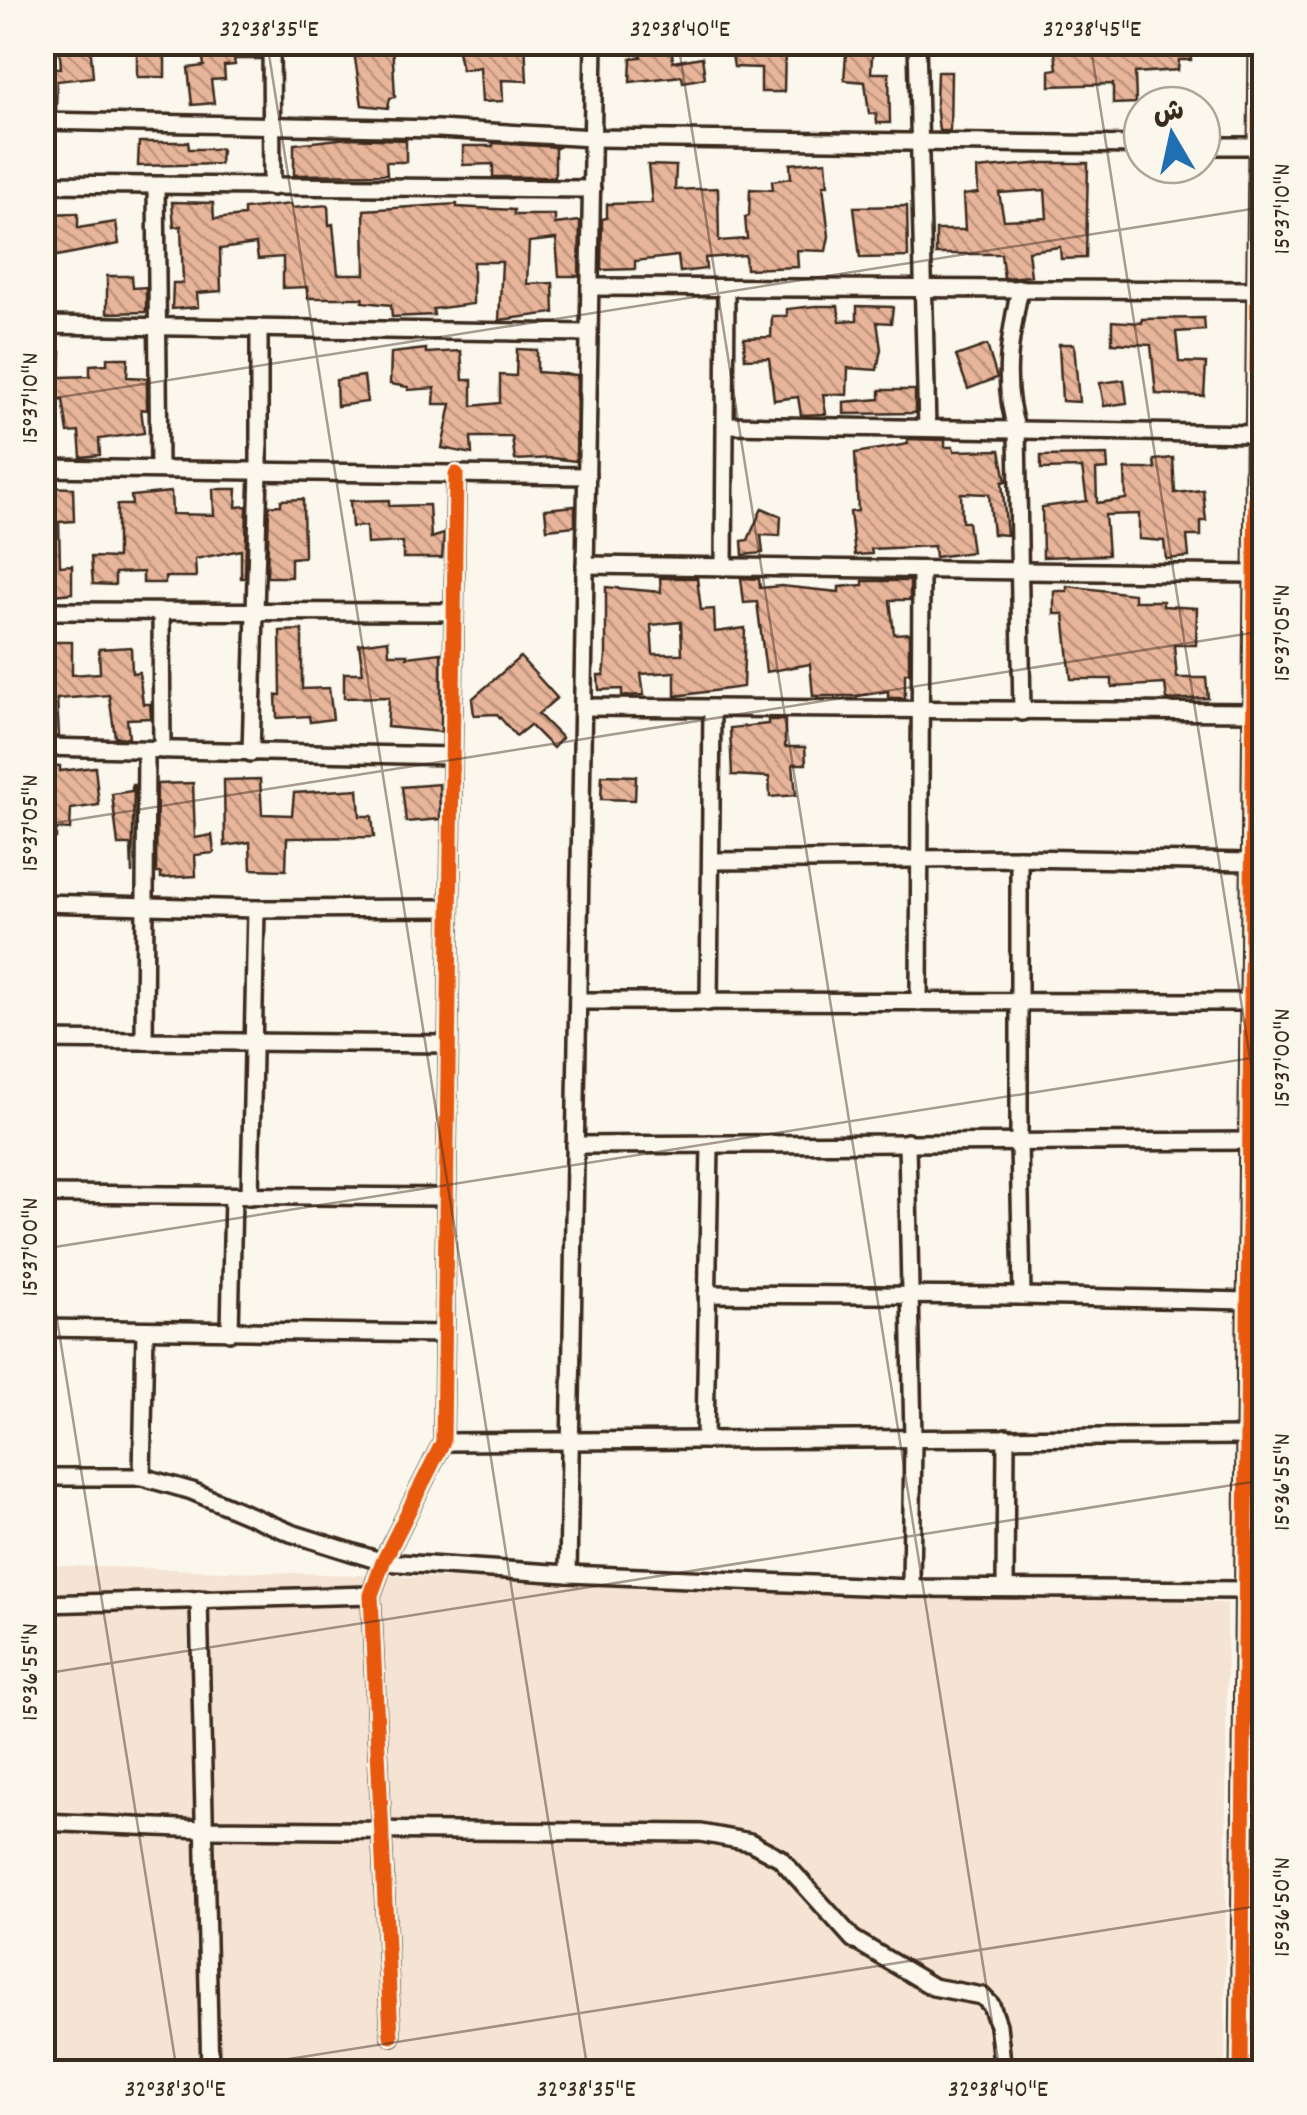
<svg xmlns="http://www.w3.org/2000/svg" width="1307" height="2115" font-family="Dekko,'Playpen Sans Arabic',sans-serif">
	<defs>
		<pattern id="building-back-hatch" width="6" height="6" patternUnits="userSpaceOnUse" patternTransform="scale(2.5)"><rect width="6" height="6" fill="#e8b49a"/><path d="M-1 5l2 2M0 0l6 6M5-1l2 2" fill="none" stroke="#bd937d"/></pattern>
	</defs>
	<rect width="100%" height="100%" fill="#fbf7ec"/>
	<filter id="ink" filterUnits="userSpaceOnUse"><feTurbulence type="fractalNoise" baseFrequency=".01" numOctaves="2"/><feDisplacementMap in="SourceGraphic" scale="20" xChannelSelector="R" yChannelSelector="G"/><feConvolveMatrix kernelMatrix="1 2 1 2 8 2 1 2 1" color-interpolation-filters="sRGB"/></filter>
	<g filter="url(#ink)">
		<path fill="#f5e3d3" d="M43 1565 1227 1603 1225 2072H43Z"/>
		<g fill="url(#building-back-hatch)" stroke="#3b2a1e" stroke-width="2.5" fill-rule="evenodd">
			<path d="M59 42H90L93 77 57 81 56 110H42V67L61 68Z"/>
			<path d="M201 42H260V59H234L235 65 224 66 225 79 211 80 214 103 192 105 188 68 204 66Z"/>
			<path d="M392 42 395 97 390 98 388 108 362 105 353 45Z"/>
			<path d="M456 42H525L527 81 502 80 503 101 482 102 480 67 462 70Z"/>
			<path d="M640 42H671L673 62 702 57 705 78 683 82 682 76 630 82 631 58 641 57Z"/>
			<path d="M730 42H775V47H785L784 92H761V68L734 67Z"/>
			<path d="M847 42H873L871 73H889L890 123H877L876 114H869L865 82 844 80Z"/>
			<path d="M1066 42H1075V46L1111 48V42H1135V49L1164 46V42H1190L1191 60H1179L1178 70 1135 73 1136 103 1113 104V84L1050 86V70L1057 69 1054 44Z"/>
			<rect x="137" y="53" width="28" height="24"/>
			<path d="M937 72H951L950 131H939L936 104Z"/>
			<path d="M348 138 406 140V162H386L387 174 294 175V144Z"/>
			<path d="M139 142H188L189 149H221L220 164 138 166Z"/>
			<path d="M493 143 559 147 555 149V177H493V164L463 165V146H493Z"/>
			<path d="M826 161 828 185H823L829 236 826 251 797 250 798 267 746 269 745 255 705 258 706 269 680 272 678 256 635 261V269L601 270 602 219 607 218V204L652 203 648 165 676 166 675 190 718 188 719 241 747 239 745 217 749 216 750 189 773 190 772 181 791 178 790 164Z"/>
			<path d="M1044 163H1088L1086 258 1061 259 1060 247 1028 251 1031 276 1004 278 1001 254H936V230H965L963 195 978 193 977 169ZM1045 190 1047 218 1004 220 999 193Z"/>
			<path d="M172 202 213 203 214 219 244 216V209L291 204 292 208 328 205 329 225 333 224 338 274H365L364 210 457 204V207L514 210V215H555V224L580 221 579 276H559L556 239 529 242 527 284 553 283 554 313 499 320 502 262H473V304L433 309 434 315 392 317 391 305 362 302 363 298H308L307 287 283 288V257L258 259 256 244 220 249 221 291 197 293 198 307 172 309 173 283H183L181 226 174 227Z"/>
			<path d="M907 206 908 257 860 258 854 207Z"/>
			<path d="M78 213V228L116 222 119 244 42 259V214Z"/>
			<path d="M107 276H132L133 288 146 287V312L107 313Z"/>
			<path d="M815 306H838L840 321 857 320V306L893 307 891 323 877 322 881 349 877 370 848 368 847 395 823 394 826 414 801 415 798 397 774 400 769 358 745 359 744 338 771 337 772 316H787V309Z"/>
			<path d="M1204 318 1205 330 1176 332 1179 362 1206 363 1204 396 1156 394 1151 345 1112 343V321L1142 323V319Z"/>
			<path d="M1059 344H1074L1079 402 1062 401Z"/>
			<path d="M987 345 997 378 968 389 956 356Z"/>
			<path d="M426 349V353L461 351 463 380H472V406L500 403V375L516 376 517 349 537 350V372L577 375 576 461 552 458 515 460 512 437H471L472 454 442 448 451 404H434L435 388 408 390V387L390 384 391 353Z"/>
			<path d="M42 351 61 352 60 377 90 376V365L107 364V358H128L127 377 147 378V410L141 409 144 433 99 439 100 455 81 457 79 432 68 433 63 400 54 401 53 390H42Z"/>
			<path d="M364 376 367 402 337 406 336 380Z"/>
			<path d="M1124 380 1127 403 1104 406 1100 383Z"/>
			<path d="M880 390H915V413L844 414V402L880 399Z"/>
			<path d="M907 439 945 440V447H953L954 451 1000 450 1006 481 1002 482 1007 535 993 534 989 494 961 493 962 522H968L972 552 935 557 934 546 871 549 872 554 855 555 850 512 858 511 855 453 908 444Z"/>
			<path d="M1107 455 1108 469 1096 470 1097 503 1126 499 1125 469H1155L1154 460 1173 458 1175 493 1203 490 1206 521H1201V536H1187L1189 557 1166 559 1164 541 1139 539V514L1105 515 1108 555 1043 557 1042 507 1087 501 1082 468 1041 469V456Z"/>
			<path d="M42 487 73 488 74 521 59 522 60 566 72 565V593L42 596Z"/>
			<path d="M213 489H237L236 507 247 506 245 578H241V550L195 559 196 577H165V583H143V572L115 573V585L93 584 91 557 117 558V505H132L131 496 171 492 172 514 214 515Z"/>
			<path d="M303 499 304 557 291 558V577H267L269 506 281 505V500Z"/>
			<path d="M389 500V506L429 505 431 538 444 534 442 558H403V542L367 544 366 526 352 527 350 501Z"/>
			<path d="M575 506V526L547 529 545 509Z"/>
			<path d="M762 508 781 516 780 536 761 535 763 553 743 555 742 541 748 540Z"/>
			<path d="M660 578H697L701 610 714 609 715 632 745 628 743 687 675 696V672L641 674 644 695 622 696V689L599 690 598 675H604L606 656V587L661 592ZM681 622 682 654H653L651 625Z"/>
			<path d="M741 578 759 579 760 588 781 586 839 592V587L863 585V581H910V600H890L894 634 909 633V673H905V698H888V691L858 696H813L810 664 766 672 757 602 744 603Z"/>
			<path d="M1067 586 1134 594V601H1163V606L1197 608 1196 645H1174L1177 678H1206L1208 698 1167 700 1165 684 1112 687V679H1071L1064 614H1054V591H1067Z"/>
			<path d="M302 630V689L329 688 333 719 310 722 309 716 277 718 276 695H281L280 631Z"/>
			<path d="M388 640 389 654H407V657L441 653V732L387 727 389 697 344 698V673H363L359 644Z"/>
			<path d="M49 642H72V675L100 673 99 649 131 647 132 673 139 672 143 704H150L151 718 127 719 129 738 115 737 109 695 57 699 59 736H42V660L49 659Z"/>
			<path d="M520 657 557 698 538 714 562 738 553 748 530 725 516 736 497 714 474 715 472 699Z"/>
			<path d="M768 720H785V747H805L806 764H793L796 795 770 797 769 777 732 775 730 728 768 724Z"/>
			<path d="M42 765 60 766V771L95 767 99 805 71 809 70 830 56 829V838L42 839Z"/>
			<path d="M602 775 636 776 635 800 601 799Z"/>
			<path d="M260 779 262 814 292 815 294 793 358 789 360 816H372L374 837 287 838 286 870 251 869 250 842 225 846 224 780Z"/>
			<path d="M193 783 195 838 212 835 214 853 195 855 196 876 161 878V873H156L157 784Z"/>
			<path d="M439 784 440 819 406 822 402 787Z"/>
			<path d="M132 785H134L132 874 131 845H118L112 794 132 791Z"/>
		</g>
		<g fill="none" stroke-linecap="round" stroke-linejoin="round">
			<defs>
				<path id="service" d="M1243 1818 1264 1819"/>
				<g id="minor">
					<path d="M271 42 272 187"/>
					<path d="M917 42 927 428"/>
					<path d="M42 121 438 129 593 138 1142 145"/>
					<path d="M1202 146H1259"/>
					<path d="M42 184 592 189"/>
					<path d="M156 186 159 469"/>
					<path d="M590 287 1258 290"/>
					<path d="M1020 288C1010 337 1001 382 1017 431L1022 712"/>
					<path d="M42 325 589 333"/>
					<path d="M726 425 1257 434"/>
					<path d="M42 468 587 476"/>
					<path d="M585 565 1255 574"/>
					<path d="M724 567 726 288"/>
					<path d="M42 611 454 612"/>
					<path d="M161 612 162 750"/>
					<path d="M583 707 1254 712"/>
					<path d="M42 747 452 756"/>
					<path d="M251 753 259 471V328"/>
					<path d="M1019 858V1142L1022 1296"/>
					<path d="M712 861 1019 858 1252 862"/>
					<path d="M42 903 256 909 450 908"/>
					<path d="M578 1001 1251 1002"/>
					<path d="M709 1002 712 708"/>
					<path d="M919 1002 921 570"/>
					<path d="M42 1040 448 1044"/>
					<path d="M144 1041 146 750"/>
					<path d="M907 1142 913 1438 911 1588"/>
					<path d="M575 1145 1250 1141"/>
					<path d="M42 1194 446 1197"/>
					<path d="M250 1196 256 909"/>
					<path d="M707 1294 1022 1296 1248 1301"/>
					<path d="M42 1328 444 1334"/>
					<path d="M230 1332 233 1196"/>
					<path d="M705 1440 710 1144"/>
					<path d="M443 1442 1247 1436"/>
					<path d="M42 1477H142L192 1491 291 1533 383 1562 568 1574 911 1588 1245 1590"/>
					<path d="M142 1477 145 1330"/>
					<path d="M568 1574 594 42"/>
					<path d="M1005 1588 1006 1437"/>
					<path d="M199 1599 210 2072"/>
					<path d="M42 1604 371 1595"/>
					<path d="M42 1822 204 1829 701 1833 750 1842 780 1858 853 1939 933 1987 982 1996 991 2005 998 2025 1003 2072"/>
					<path d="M391 2036 371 1595 383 1562 443 1442 456 474"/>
				</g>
				<path id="tertiary" d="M1241 2072 1260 42"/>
			</defs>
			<use href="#service" stroke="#3b2a1e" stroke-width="15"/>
			<use href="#minor" stroke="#3b2a1e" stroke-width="22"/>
			<use href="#tertiary" stroke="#3b2a1e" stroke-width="25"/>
			<use href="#service" stroke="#fbf7ec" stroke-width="8"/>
			<use href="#minor" stroke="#fbf7ec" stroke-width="15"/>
			<use href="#tertiary" stroke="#fbf7ec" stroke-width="18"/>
			<defs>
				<g id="cycleway">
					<path d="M391 2036 371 1595 383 1562 443 1442 456 474"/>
					<path d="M1241 2072 1260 42"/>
				</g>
			</defs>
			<use href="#cycleway" stroke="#fbf7ec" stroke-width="21"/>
			<use href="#cycleway" stroke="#e8590c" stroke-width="15"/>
		</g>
	</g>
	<path fill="none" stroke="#3b2a1e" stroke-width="2.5" stroke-opacity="0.45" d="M267 42 588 2072M678 42 1000 2072M1090 42 1264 1147M42 400 1264 207M42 825 1264 631M42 1225 177 2072M42 1249 1264 1056M42 1674 1264 1480M207 2072 1264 1905"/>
	<rect width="1307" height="2115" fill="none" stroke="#fbf7ec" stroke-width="110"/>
	<g transform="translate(1172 135) rotate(351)"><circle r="48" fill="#fbf7ec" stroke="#aea59a" stroke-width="2.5"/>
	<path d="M0-8L18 38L0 25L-18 38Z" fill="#1f6fb2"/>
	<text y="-15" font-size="28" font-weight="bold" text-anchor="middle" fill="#3b2a1e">ش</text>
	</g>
	<rect x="55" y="55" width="1197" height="2005" fill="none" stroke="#3b2a1e" stroke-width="4"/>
	<g font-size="25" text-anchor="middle" fill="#3b2a1e">
		<text x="269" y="36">32°38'35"E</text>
		<text x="680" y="36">32°38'40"E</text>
		<text x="1092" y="36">32°38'45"E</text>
		<text transform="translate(1280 209) rotate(-90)" y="9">15°37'10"N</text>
		<text transform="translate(28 398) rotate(-90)" y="9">15°37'10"N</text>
		<text transform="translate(1280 633) rotate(-90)" y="9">15°37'05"N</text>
		<text transform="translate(28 823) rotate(-90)" y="9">15°37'05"N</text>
		<text transform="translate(1280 1058) rotate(-90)" y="9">15°37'00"N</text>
		<text transform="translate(28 1247) rotate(-90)" y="9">15°37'00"N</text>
		<text transform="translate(1280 1482) rotate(-90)" y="9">15°36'55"N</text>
		<text transform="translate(28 1672) rotate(-90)" y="9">15°36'55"N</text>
		<text transform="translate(1280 1907) rotate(-90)" y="9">15°36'50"N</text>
		<text x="175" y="2096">32°38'30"E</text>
		<text x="586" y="2096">32°38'35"E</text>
		<text x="998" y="2096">32°38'40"E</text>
	</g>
</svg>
